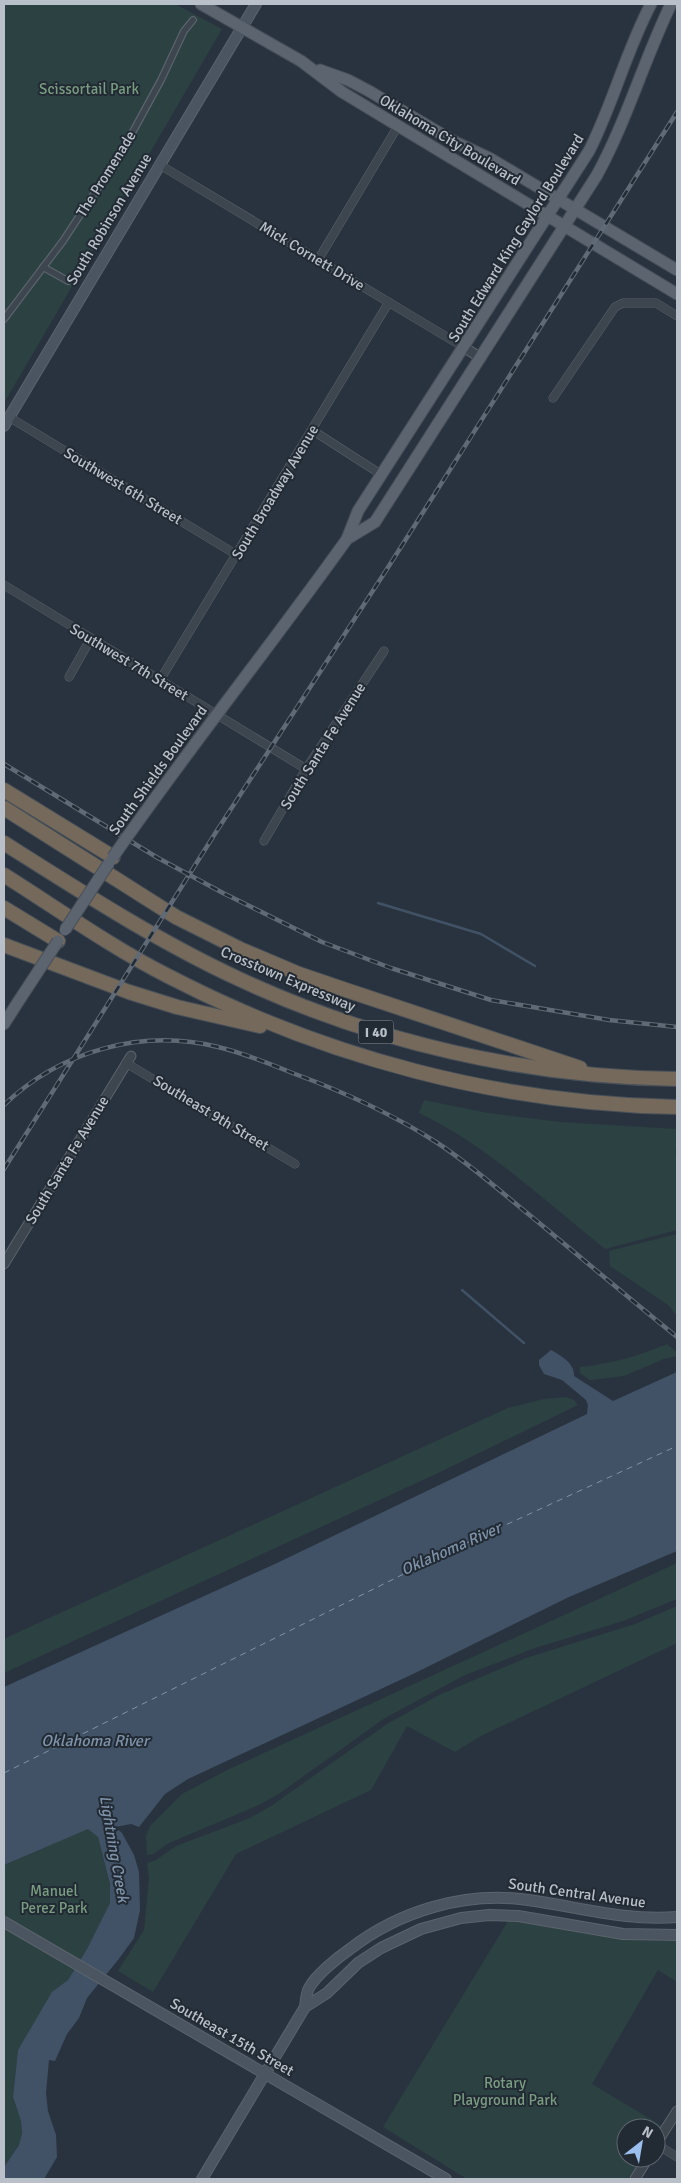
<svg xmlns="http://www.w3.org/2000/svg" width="681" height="2183" font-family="Signika,sans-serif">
	<rect width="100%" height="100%" fill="#29333f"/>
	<g fill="#2c4141">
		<path d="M4 4H175L222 29 4 403Z"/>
		<path d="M424 1100 488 1113 560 1122 677 1129V1149L675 1150 677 1163V1230L605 1249C545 1201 488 1146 419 1113Z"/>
		<path d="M677 1234V1316L668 1305 610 1266 609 1251Z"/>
		<path d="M667 1344 677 1352V1356L664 1359 624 1376 590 1380 580 1373V1367C610 1364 639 1356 667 1344Z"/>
		<path d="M566 1397 574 1400 578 1405 436 1474 4 1673V1639L12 1635 508 1408 544 1399Z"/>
		<path d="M677 1563V1599L623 1621 535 1648 465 1675 385 1718 280 1793 259 1805 169 1843 153 1854 147 1855 146 1836 150 1826 182 1794 227 1770Z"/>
		<path d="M677 1606V1643L481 1736 455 1752 407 1726 371 1790 236 1854 153 1992 118 1971 144 1930 149 1878 147 1863 156 1860 176 1846 250 1818 271 1806 387 1724 439 1695 526 1658 635 1624Z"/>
		<path d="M88 1828 98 1837 110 1884V1903L87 1949 68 1980 57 1989 18 2050 13 2097 21 2121 22 2133 19 2145 4 2167V1865Z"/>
		<path d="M508 1921C565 1928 619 1944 677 1940V1982L658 1970 592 2084 662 2126 656 2135V2128H626V2158H642L628 2179H467L383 2127Z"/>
	</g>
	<path fill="#415266" d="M551 1350C562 1356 575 1364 574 1376L613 1401 677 1372V1551L569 1597 413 1674 188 1779 165 1794 139 1827 131 1824 115 1827 122 1833 134 1855 139 1872 140 1910 134 1938 118 1960 87 1998 79 2018 67 2034 55 2061 49 2060 46 2093 48 2111 56 2135 57 2157 44 2179H4V2167L19 2145 22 2133 21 2121 13 2097 18 2050 52 1992 68 1980 87 1949 110 1903V1884L98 1837 88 1829 4 1865V1687L277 1563 587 1414 588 1405 586 1400 562 1380 544 1374 539 1365V1360Z"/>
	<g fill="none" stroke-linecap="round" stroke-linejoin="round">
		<g stroke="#415266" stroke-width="2.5">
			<path d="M378 903 481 934 535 966"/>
			<path d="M462 1290 524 1343"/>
		</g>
		<path stroke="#7e92a9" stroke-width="1" stroke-dasharray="6 5" stroke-linecap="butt" d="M4 1773 462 1545 677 1446"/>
		<defs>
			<g id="pedestrian">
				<path d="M43 267 68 281"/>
				<path d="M4 319 63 241 124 148 161 80 184 31 193 20"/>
			</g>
			<g id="minor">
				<path d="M160 165 465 348"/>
				<path d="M318 260 398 126"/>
				<path d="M553 398 615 307 623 303H656L677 316"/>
				<path d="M9 417 237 555"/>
				<path d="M312 430 382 475"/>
				<path d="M4 585 306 769"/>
				<path d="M69 677 91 638"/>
				<path d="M160 680 389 302"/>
				<path d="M264 841 306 769 384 651"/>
				<path d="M126 1063 295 1164"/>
				<path d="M656 2144 677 2157"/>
			</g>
			<g id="tertiary">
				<path d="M465 348 481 358"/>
				<path d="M4 1264 131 1056"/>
				<path d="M656 2144 677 2111"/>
				<path d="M635 2179 648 2158"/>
			</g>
			<g id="secondary">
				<path d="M4 426 256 4"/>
				<path d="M4 1922 446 2179"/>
				<path d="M305 2007 327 1993 358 1963 381 1948 421 1929 461 1918 489 1915 518 1916 623 1934 677 1935"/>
				<path d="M202 2179 305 2007C306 2001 306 1993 309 1988 316 1975 337 1958 350 1949 399 1911 465 1891 528 1900 580 1907 623 1921 677 1917"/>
			</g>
			<g id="primary">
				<path d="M201 4 301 61 342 92 677 294"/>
				<path d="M320 70 348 80 369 91 455 142 491 159 677 270"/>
				<path d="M347 539 375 522 597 175C627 120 644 60 671 4"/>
				<path d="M347 539 358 511 589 151C613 104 626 51 651 4"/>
				<path d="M4 1024 18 1002"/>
			</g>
			<g id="motorway">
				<path d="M4 790 113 857"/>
				<path d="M4 808 176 917 240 949 299 974 343 989 580 1068"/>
				<path d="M4 843C80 891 157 941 239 979 376 1043 527 1077 677 1079"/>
				<path d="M4 875C58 909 111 947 168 976 326 1058 500 1104 677 1107"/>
				<path d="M4 908 58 941"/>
				<path d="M4 945 129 992 177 1007 260 1026"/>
			</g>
		</defs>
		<use href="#pedestrian" stroke="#5b636c" stroke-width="8"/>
		<use href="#minor" stroke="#5b636c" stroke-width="9"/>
		<use href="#tertiary" stroke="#5b636c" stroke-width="11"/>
		<use href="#secondary" stroke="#5b636c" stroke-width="12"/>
		<use href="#primary" stroke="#474e58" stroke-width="13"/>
		<use href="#motorway" stroke="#485059" stroke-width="16"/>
		<use href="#pedestrian" stroke="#3d454f" stroke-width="5.5"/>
		<use href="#minor" stroke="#3d454f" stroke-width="8"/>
		<use href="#tertiary" stroke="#3d454f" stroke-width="9"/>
		<use href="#secondary" stroke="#4b5562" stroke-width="10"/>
		<use href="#primary" stroke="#5b646f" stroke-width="11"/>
		<use href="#motorway" stroke="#74695b" stroke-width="14"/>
		<defs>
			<g id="rail">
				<path d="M4 764 158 858 223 893 322 942 391 968 491 1000 609 1020 677 1027"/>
				<path d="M4 1105C60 1051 142 1028 218 1047 244 1053 270 1064 295 1074 344 1092 392 1114 436 1142 470 1164 501 1192 532 1217 580 1257 629 1298 677 1337"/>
				<path d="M4 1169 216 832 387 569 677 112"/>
			</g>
		</defs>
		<use href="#rail" stroke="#5f6a76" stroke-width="4.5"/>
		<use href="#rail" stroke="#222a34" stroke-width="2.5" stroke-dasharray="8" stroke-linecap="butt"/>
		<defs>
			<g id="primary-bridge">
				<path d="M113 857C188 749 270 647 347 539"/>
				<path d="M65 930 109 863"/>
				<path d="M18 1002 58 941"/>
			</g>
		</defs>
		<use href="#primary-bridge" stroke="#474e58" stroke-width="13" stroke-linecap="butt"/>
		<use href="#primary-bridge" stroke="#5b646f" stroke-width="11"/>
	</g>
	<g text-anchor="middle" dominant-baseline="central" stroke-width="4" stroke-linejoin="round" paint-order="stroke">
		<rect fill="#222a34" stroke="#8c939c" stroke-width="1" x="358.5" y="1020.5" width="35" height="23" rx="4"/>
		<g font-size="14" font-weight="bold" fill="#bac0c9">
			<text x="376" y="1032">I 40</text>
		</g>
		<g font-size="15" fill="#7a9d81" stroke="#222a34">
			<text x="89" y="89">Scissortail Park</text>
			<text x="54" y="1891">Manuel<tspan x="54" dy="17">Perez Park</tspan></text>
			<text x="505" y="2083">Rotary<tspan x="505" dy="17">Playground Park</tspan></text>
		</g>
		<g font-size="15" fill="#bac0c9" stroke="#222a34">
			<text transform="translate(450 140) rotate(31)">Oklahoma City Boulevard</text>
			<text transform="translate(106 174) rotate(-58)">The Promenade</text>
			<text transform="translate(109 219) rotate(-59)">South Robinson Avenue</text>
			<text transform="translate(516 238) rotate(-58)">South Edward King Gaylord Boulevard</text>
			<text transform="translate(312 256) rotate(31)">Mick Cornett Drive</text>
			<text transform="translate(123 486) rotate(31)">Southwest 6th Street</text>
			<text transform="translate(275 492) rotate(-59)">South Broadway Avenue</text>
			<text transform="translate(129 662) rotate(31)">Southwest 7th Street</text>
			<text transform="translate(323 746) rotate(-58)">South Santa Fe Avenue</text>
			<text transform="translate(158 770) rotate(-54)">South Shields Boulevard</text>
			<text transform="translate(288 979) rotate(23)">Crosstown Expressway</text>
			<text transform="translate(211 1113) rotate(31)">Southeast 9th Street</text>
			<text transform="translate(67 1160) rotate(-59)">South Santa Fe Avenue</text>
			<text transform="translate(577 1893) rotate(8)">South Central Avenue</text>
			<text transform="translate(232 2037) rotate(30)">Southeast 15th Street</text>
		</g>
		<g font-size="16" font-style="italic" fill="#7e92a9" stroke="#222a34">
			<text transform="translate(451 1549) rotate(-24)">Oklahoma River</text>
			<text x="95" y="1741">Oklahoma River</text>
			<text transform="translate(114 1849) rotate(80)">Lightning Creek</text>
		</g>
	</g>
	<rect width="681" height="2183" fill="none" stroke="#bac0c9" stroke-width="10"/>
	<g transform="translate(641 2143) rotate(31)"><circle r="24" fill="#222a34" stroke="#5f6670"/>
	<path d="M0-4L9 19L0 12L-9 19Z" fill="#9abeee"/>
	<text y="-8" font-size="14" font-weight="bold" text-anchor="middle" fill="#bac0c9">N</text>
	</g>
</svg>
